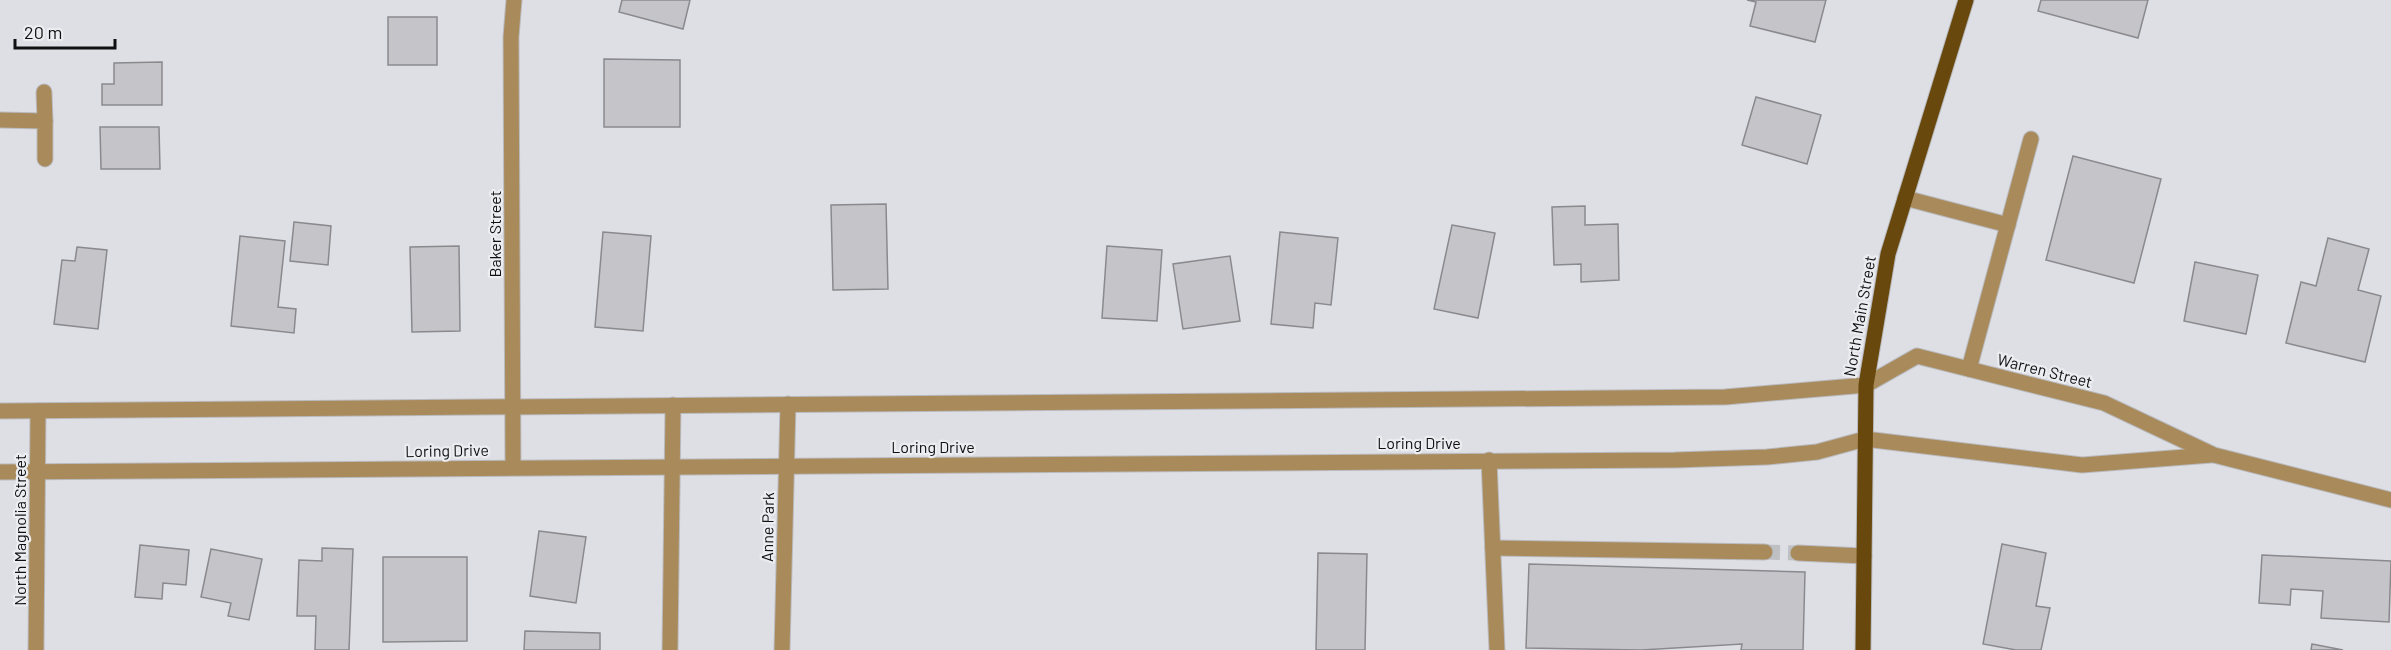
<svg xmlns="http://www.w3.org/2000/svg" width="2391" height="650" font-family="Barlow,sans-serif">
	<rect width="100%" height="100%" fill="#dedfe4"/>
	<g fill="#c5c5c9" stroke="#8a8a8e" stroke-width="1.5">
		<path d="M622 0H690L683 29 619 12Z"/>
		<path d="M1747 0H1826L1815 42 1750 26 1756 2Z"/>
		<path d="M2041 0H2148L2138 38 2038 11Z"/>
		<rect x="388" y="17" width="49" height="48"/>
		<path d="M604 59 680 60V127H604Z"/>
		<path d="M162 62V105H102V84H114V63Z"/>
		<path d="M1756 97 1821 115 1807 164 1742 145Z"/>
		<path d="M100 127H159L160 169H101Z"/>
		<path d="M2073 156 2161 179 2134 283 2046 260Z"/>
		<path d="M886 204 888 289 833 290 831 205Z"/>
		<path d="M1585 206V225L1618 224 1619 280 1581 282V264L1554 265 1552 207Z"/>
		<path d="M294 222 331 226 328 265 290 261Z"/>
		<path d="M1452 225 1495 233 1478 318 1434 309Z"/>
		<path d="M603 232 651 236 643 331 595 327Z"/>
		<path d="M1280 232 1338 238 1331 305 1315 303 1313 328 1271 324Z"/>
		<path d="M240 236 285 241 278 307 296 309 294 333 231 326Z"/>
		<path d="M2328 238 2369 249 2358 290 2381 296 2365 362 2286 343 2301 282 2316 286Z"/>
		<path d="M459 246 460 331 412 332 410 247Z"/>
		<path d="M1107 246 1162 250 1157 321 1102 318Z"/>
		<path d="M77 247 107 250 98 329 54 324 62 260 75 261Z"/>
		<path d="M1230 256 1240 321 1183 329 1173 264Z"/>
		<path d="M2195 262 2258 275 2246 334 2184 321Z"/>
		<path d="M539 531 586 537 576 603 530 596Z"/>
		<path d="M2002 544 2046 553 2036 606 2050 608 2041 650H2016L1983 644Z"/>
		<path d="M140 545 189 550 186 585 163 583 162 599 135 597Z"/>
		<path d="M322 548 353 549 349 650H315L316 616H297L299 560 322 561Z"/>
		<path d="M211 549 262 559 249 620 228 616 231 603 201 597Z"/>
		<path d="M1318 553 1367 554 1365 650H1316Z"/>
		<path d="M2262 555 2391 561 2389 622 2321 618 2323 591 2291 589 2290 605 2259 603Z"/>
		<path d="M383 557H467V641L383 642Z"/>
		<path d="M1529 564 1805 572 1803 650H1741L1742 644 1641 650 1526 648Z"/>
		<path d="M525 631 600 633V650H524Z"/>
		<path d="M2312 644 2343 650H2311Z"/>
	</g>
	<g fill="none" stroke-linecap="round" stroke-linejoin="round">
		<path stroke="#bfc0c4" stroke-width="15" stroke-dasharray="15 8" stroke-linecap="butt" d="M1765 552 1798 553"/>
		<defs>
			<g id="minor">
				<path d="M44 92 45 121"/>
				<path d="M0 120 45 121V159"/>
				<path d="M1905 198 2008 225"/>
				<path d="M1969 369 2031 139"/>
				<path d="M0 411 1725 397 1866 385 1917 356 2104 403 2214 455 2391 500"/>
				<path d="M1489 460 1497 650"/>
				<path d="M513 467 511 37 514 0"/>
				<path d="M0 472 1675 460 1767 457 1817 452 1865 439 2082 465 2211 455"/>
				<path d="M1493 548 1765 552"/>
				<path d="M1798 553 1864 556"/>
				<path d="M36 650 38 411"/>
				<path d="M670 650 673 405"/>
				<path d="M782 650 788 404"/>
			</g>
			<path id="major" d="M1863 650 1866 385 1888 254 1966 0"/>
		</defs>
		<use href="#minor" stroke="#b9babe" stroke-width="17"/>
		<use href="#major" stroke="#b9babe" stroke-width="17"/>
		<use href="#minor" stroke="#a98a5b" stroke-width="15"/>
		<use href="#major" stroke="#68480c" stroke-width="15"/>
	</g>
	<g text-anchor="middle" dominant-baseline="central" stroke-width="4.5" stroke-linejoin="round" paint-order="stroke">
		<g font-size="16" fill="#0f1011" stroke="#ebedf1">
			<text transform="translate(494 234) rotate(-90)">Baker Street</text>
			<text transform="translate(1859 316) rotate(-80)">North Main Street</text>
			<text transform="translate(2045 370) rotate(14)">Warren Street</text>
			<text x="1419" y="442">Loring Drive</text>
			<text x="933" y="446">Loring Drive</text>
			<text transform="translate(447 450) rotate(-1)">Loring Drive</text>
			<text transform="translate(767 527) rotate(-89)">Anne Park</text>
			<text transform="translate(19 530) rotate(-90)">North Magnolia Street</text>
		</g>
	</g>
	<path d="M15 39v9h100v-9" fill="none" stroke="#0f1011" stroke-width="3"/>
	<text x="24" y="39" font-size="18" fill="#0f1011" stroke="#ebedf1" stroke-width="4.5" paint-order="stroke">20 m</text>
</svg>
